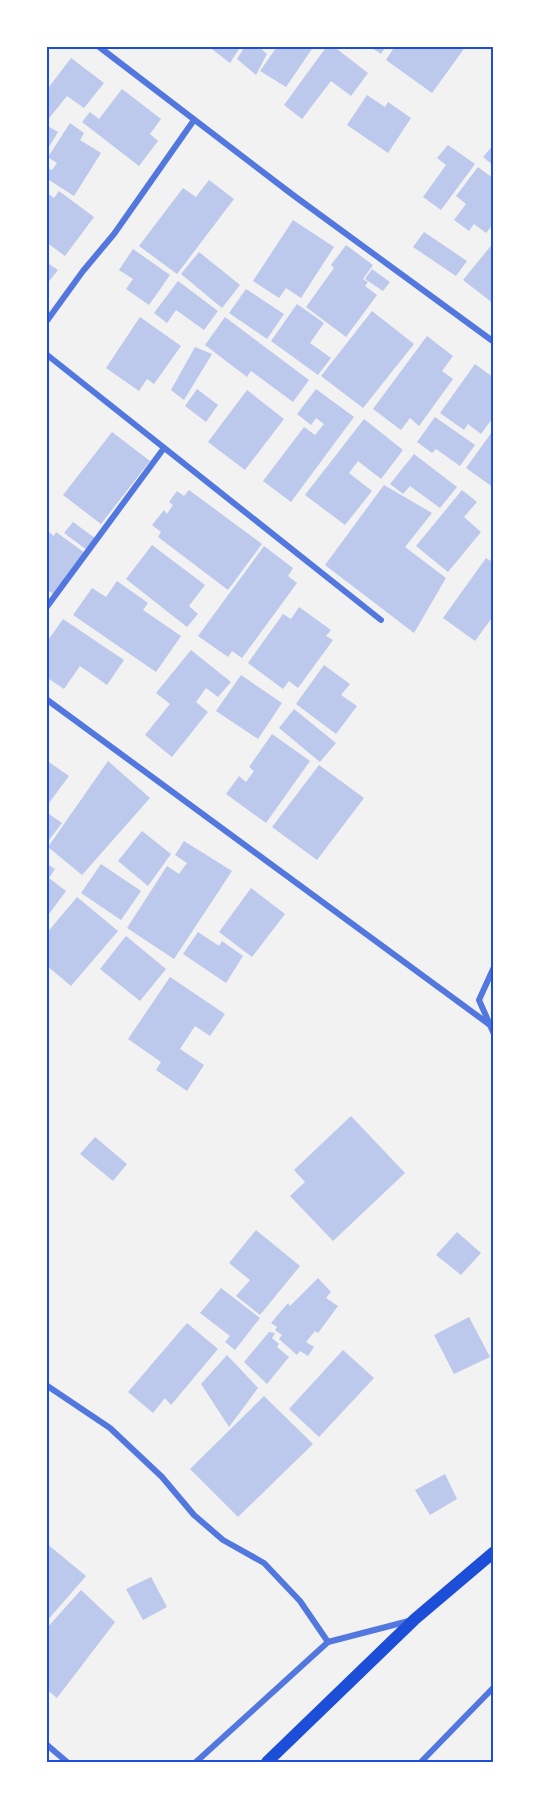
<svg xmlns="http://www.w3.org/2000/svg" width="540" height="1809" font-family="Montserrat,sans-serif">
	<rect width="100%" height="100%" fill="#f2f2f2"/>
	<g fill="#bdc9ec">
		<path d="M208 46H241L230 63Z"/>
		<path d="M245 46H258L267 54 256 75 237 59Z"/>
		<path d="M273 46H314L286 87 260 71 276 48Z"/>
		<path d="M327 46H333L368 73 351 96 331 81 302 119 284 105Z"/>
		<path d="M369 46H386L381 54Z"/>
		<path d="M395 46H466L432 93 386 60Z"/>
		<path d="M71 58 104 83 84 108 67 96 46 122V91Z"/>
		<path d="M122 89 161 119 150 134 158 141 139 166 82 122 90 112 99 119Z"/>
		<path d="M367 95 385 107 388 102 411 118 388 153 347 125Z"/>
		<path d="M70 123 84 133 80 140 101 153 74 196 46 178V167L52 170 57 163 48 157Z"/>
		<path d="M46 125 58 132 46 152Z"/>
		<path d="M494 144V166L483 157Z"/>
		<path d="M448 145 475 164 441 210 423 197 446 165 437 158Z"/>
		<path d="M478 167 494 179V223L486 233 474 224 469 231 454 220 466 204 456 196Z"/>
		<path d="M209 180 234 199 177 274 139 246 183 188 196 197Z"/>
		<path d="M59 191 94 217 65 256 46 242V192L54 198Z"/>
		<path d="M293 220 334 247 301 298 286 288 279 298 253 281Z"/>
		<path d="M424 232 467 261 456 276 413 247Z"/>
		<path d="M494 242V304L463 280Z"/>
		<path d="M346 245 373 265 363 279 368 282 365 286 377 295 346 337 306 307 334 268 331 265Z"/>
		<path d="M133 249 170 275 149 305 126 289 133 279 119 270Z"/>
		<path d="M199 252 240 285 222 308 181 274Z"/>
		<path d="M46 262 58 270 46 285Z"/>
		<path d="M372 269 390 282 383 291 365 279Z"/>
		<path d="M178 281 218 311 204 330 176 310 167 323 154 313Z"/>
		<path d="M246 289 284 314 267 339 229 313Z"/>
		<path d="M297 304 324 323 310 343 331 358 318 375 271 341Z"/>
		<path d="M372 311 414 344 363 408 321 376Z"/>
		<path d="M140 317 181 346 154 384 147 379 139 391 106 368Z"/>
		<path d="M225 317 309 380 293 402 251 371 247 377 205 345Z"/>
		<path d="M427 336 453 356 442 371 453 379 419 426 410 418 401 430 373 409Z"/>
		<path d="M195 347 212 354 184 400 171 390Z"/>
		<path d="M475 364 494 378V416L481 434 468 424 464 430 440 413Z"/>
		<path d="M197 389 218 405 206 422 185 406Z"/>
		<path d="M316 389 354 417 291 502 263 481 304 427 315 435 324 424 316 418 311 425 297 414Z"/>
		<path d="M247 390 284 419 245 470 208 442Z"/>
		<path d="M435 417 475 445 460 466 436 449 432 453 417 442Z"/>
		<path d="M364 419 403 450 381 479 358 461 349 473 372 491 345 525 305 495Z"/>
		<path d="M494 429V488L466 468Z"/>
		<path d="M112 432 150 461 101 524 63 495Z"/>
		<path d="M414 454 457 487 440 508 410 486 403 494 390 484Z"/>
		<path d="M384 485 432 513 405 547 446 578 414 633 325 565Z"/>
		<path d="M189 490 262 544 228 590 158 537 161 532 152 525 164 510 167 514 173 505 169 502 177 491 184 496Z"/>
		<path d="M462 490 477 502 464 517 481 532 448 572 416 546Z"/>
		<path d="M73 522 95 538 87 550 64 533Z"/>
		<path d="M46 530 54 536 56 532 85 553 53 594 46 589Z"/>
		<path d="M152 545 205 585 189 606 198 614 187 627 126 579Z"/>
		<path d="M264 546 293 568 288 576 297 583 242 658 232 651 228 657 198 636Z"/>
		<path d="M486 558 494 563V615L475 641 443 618Z"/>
		<path d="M117 581 148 603 143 610 181 636 156 672 73 615 92 588 106 597Z"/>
		<path d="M299 607 331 630 326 636 333 640 298 688 289 681 283 689 248 663 283 614 291 619Z"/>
		<path d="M63 619 124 660 107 685 80 666 64 689 46 677V643Z"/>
		<path d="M191 650 231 682 218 697 206 688 196 702 208 712 172 757 145 735 170 704 156 693Z"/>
		<path d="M324 665 350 684 341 695 357 706 336 734 296 704Z"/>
		<path d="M241 675 282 703 258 739 216 711Z"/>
		<path d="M294 709 336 743 320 762 279 728Z"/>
		<path d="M272 734 310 761 266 823 226 794 239 776 246 782 254 771 249 767Z"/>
		<path d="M46 760 69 776 46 807Z"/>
		<path d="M108 761 150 798 82 875 48 847Z"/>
		<path d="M319 765 364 798 317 860 272 827Z"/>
		<path d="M46 812 62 823 46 844Z"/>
		<path d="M142 831 171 854 148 886 118 861Z"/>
		<path d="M184 841 232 871 174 959 127 928 167 866 179 874 187 863 175 855Z"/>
		<path d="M46 863 55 869 49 878 66 891 46 918Z"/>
		<path d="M101 864 141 891 121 920 81 893Z"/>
		<path d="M251 888 285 914 252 957 219 932Z"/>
		<path d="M77 897 118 931 71 986 46 965V934Z"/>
		<path d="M198 932 219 946 222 941 243 956 226 983 183 954Z"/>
		<path d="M126 936 166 969 140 1001 100 969Z"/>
		<path d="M170 977 225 1014 210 1036 195 1026 180 1049 204 1065 187 1091 156 1070 161 1062 128 1039Z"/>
		<path d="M351 1116 405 1173 333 1241 290 1196 305 1182 294 1170Z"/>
		<path d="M95 1137 127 1164 113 1181 80 1154Z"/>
		<path d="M256 1230 300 1266 260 1315 236 1296 250 1280 229 1263Z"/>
		<path d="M457 1232 481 1253 461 1275 436 1255Z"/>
		<path d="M318 1278 331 1292 326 1298 338 1306 318 1333 315 1331 306 1342 314 1347 308 1356 300 1351 297 1355 279 1339 282 1335 275 1330 277 1327 271 1323 288 1303 290 1306Z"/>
		<path d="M221 1288 260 1318 235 1350 225 1342 230 1336 200 1313Z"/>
		<path d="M469 1317 490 1357 454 1374 434 1335Z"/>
		<path d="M187 1323 218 1349 171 1405 165 1398 153 1413 128 1392Z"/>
		<path d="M269 1332 275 1333 272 1338 279 1344 277 1347 289 1357 267 1384 244 1362Z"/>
		<path d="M343 1350 374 1378 319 1437 289 1409Z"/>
		<path d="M227 1355 258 1388 229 1427 201 1384Z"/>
		<path d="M264 1396 313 1444 238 1517 190 1469Z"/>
		<path d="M445 1474 457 1499 430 1515 415 1490Z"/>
		<path d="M46 1543 86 1576 46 1622Z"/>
		<path d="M151 1577 167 1607 143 1620 126 1589Z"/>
		<path d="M81 1590 115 1622 57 1698 46 1689V1629Z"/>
	</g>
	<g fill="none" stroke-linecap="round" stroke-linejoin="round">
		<g stroke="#5277de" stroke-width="6">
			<path d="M98 46 293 195 494 342"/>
			<path d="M46 322 83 271 114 234 194 120"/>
			<path d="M46 354 381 620"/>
			<path d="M46 608 164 448"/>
			<path d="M46 699 490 1025"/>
			<path d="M494 967 479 1000 494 1034"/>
			<path d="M46 1385 110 1428 162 1477 194 1515 223 1540 264 1563 300 1601 328 1642 409 1621"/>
			<path d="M46 1744 67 1762"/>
			<path d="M196 1762 328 1642"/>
			<path d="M421 1762 494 1687"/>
		</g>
		<path stroke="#1d4ed8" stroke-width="12" d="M267 1762 415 1619 494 1552"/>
	</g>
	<rect width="540" height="1809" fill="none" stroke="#ffffff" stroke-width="96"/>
	<rect x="48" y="48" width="444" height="1713" fill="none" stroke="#1d4ed8" stroke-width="2"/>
</svg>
